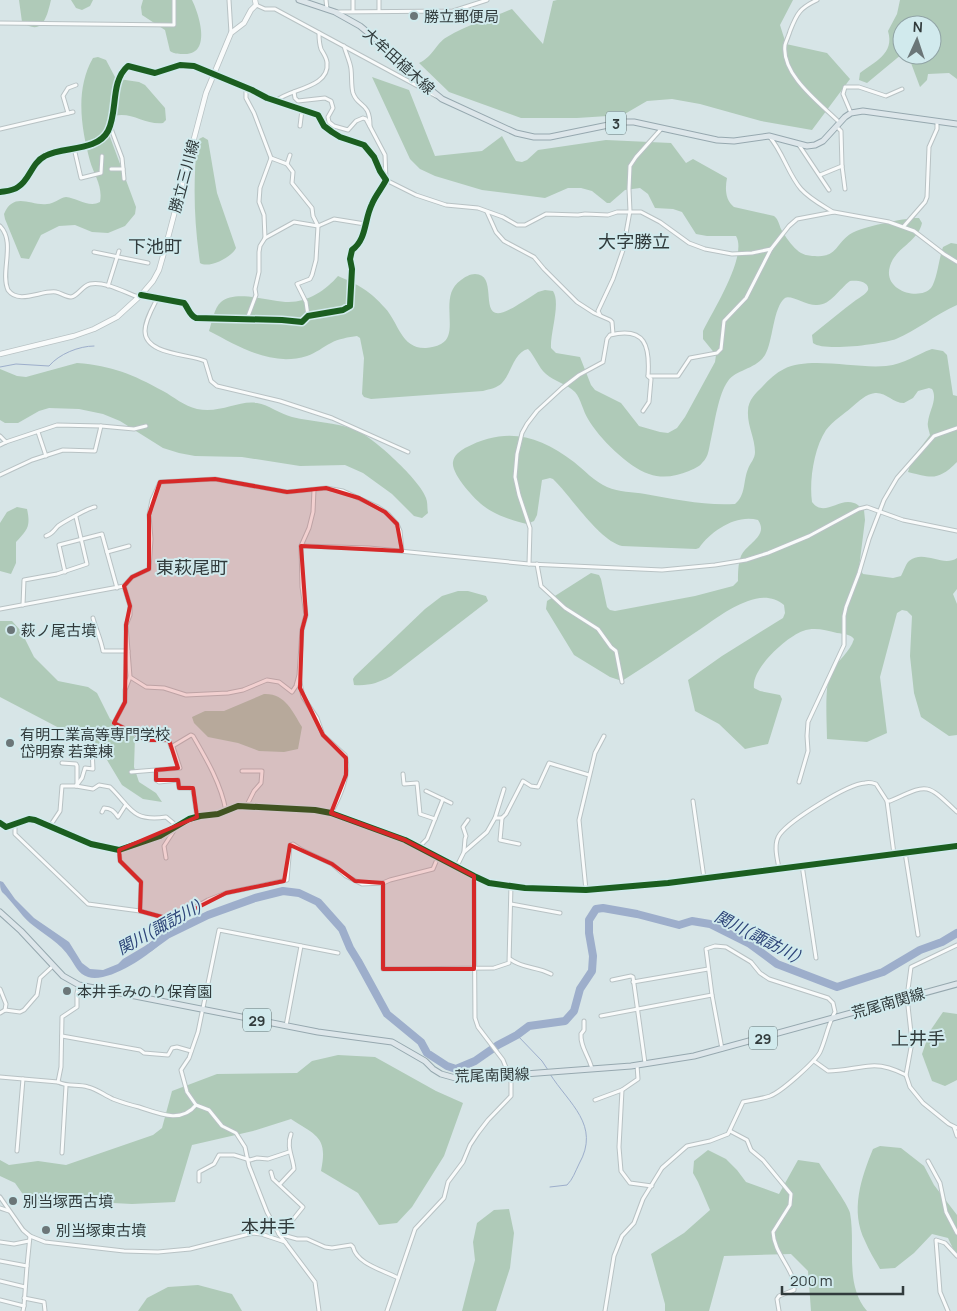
<svg xmlns="http://www.w3.org/2000/svg" width="957" height="1311" font-family="Manrope,'Noto Sans JP',sans-serif">
	<rect width="100%" height="100%" fill="#d7e5e7"/>
	<g fill="#afcab8">
		<path d="M19 0H51C47 16 43 37 22 22Z"/>
		<path d="M71 0H93L90 6 82 10 76 8Z"/>
		<path d="M143 0H192C199 14 212 54 185 54 179 54 174 54 170 51L165 30 142 15 141 7Z"/>
		<path d="M557 0H793L780 25 786 44 827 53 850 79 812 130 761 121 700 104 672 99 647 101 623 115 577 118H521L449 92 419 63C434 56 435 44 447 37 467 25 491 18 512 9L543 44 553 1Z"/>
		<path d="M900 0H957V79L949 73 928 74 927 80 920 87 908 55H932V25H902V54L867 83 859 80 860 73C874 62 895 54 888 31L897 14Z"/>
		<path d="M98 57 106 60 115 77 119 79 139 82 145 85 165 108 166 120 163 123C145 125 131 111 114 116L109 127 110 137 136 207 135 214 125 226 108 233 92 232 75 225 59 226 41 235 29 259 21 258 5 219 4 214C14 191 30 206 47 204 54 204 59 198 66 197 77 198 89 208 100 202 103 186 94 175 90 161 81 128 75 89 93 58Z"/>
		<path d="M372 77 409 90 435 156 482 151 502 136 513 156 516 161 522 162 527 160 538 150 606 140 671 143 686 163 693 159 727 178C725 188 725 200 734 207L774 216C778 219 779 224 781 229 785 236 791 245 797 250 802 255 809 256 815 256 838 258 836 242 852 233 862 227 908 217 919 218L922 223C918 242 895 248 890 266 882 291 920 301 931 288 937 280 939 258 943 247L951 243 957 244V305C936 314 916 331 896 339 882 344 824 352 813 343L812 335C827 323 841 311 856 300 859 298 866 294 868 290 870 281 855 280 850 281 839 289 831 305 817 305 808 306 790 294 785 298 773 307 773 342 765 355 755 370 736 369 728 381 718 395 715 422 711 439 709 447 709 457 702 463 699 467 693 469 689 471 676 476 663 479 649 474 628 467 599 438 588 419 583 411 581 399 575 392 567 384 554 381 546 374 538 367 535 356 528 349 514 352 511 374 502 383 497 388 490 389 483 391L371 399 364 397 362 394 364 358 360 338 357 336C349 337 338 339 331 343 323 347 316 353 307 356 271 367 240 347 209 331 212 322 214 308 221 302 236 289 270 302 289 302 308 302 326 290 338 276 359 285 370 291 385 308 399 323 401 349 426 348 431 347 436 347 441 344 461 334 437 296 461 280 465 277 470 274 475 274 503 274 470 336 519 304 526 300 532 296 538 292L545 290 553 291C561 303 550 333 551 348L556 353 580 357 591 385 595 390 621 403 639 426 660 432 668 433 677 428 685 417 715 362 716 355 703 339V331C712 312 748 256 736 236H707L696 234 682 212 673 209 655 208 648 194 640 188 625 190 610 203H607L592 191 581 188H568L545 198 482 190 435 176 420 169 410 159Z"/>
		<path d="M203 137 208 140 217 193 236 248C232 257 209 269 200 263 194 221 193 185 197 143L199 139Z"/>
		<path d="M932 349 943 351 947 355 953 395 957 396V462C938 481 932 478 908 472L912 459 930 435C929 430 927 426 928 422 929 411 938 399 932 389L929 388 918 391 913 398 904 403C893 403 886 392 875 393 866 394 859 401 852 407 844 414 833 421 826 430 814 448 809 481 812 502 824 518 839 497 854 503 858 504 861 508 864 510L865 520 859 568 863 574 893 578 901 576C904 571 905 565 909 561 924 549 943 568 957 558V589L953 594 957 604V735L949 736 921 717 914 693 910 656 912 616 907 611 902 610 897 613 880 677 887 733 867 742 827 739C827 723 824 685 831 672 838 660 850 652 854 639 850 634 844 634 837 633 825 630 814 627 803 631 786 637 751 669 754 688L760 691 780 695 782 699 768 744 745 749 719 724 695 711 688 680 722 656 783 618 785 613 784 605C774 596 760 596 748 601 728 608 710 623 693 634 669 650 646 666 622 681L610 677 574 655 546 609 547 601 591 573 599 575 601 579 607 607 610 610 615 611 695 596 733 586 738 581C738 573 738 564 741 556 747 543 769 536 758 520 736 514 711 531 699 548L696 549 622 546C598 540 571 496 553 479L550 478 542 480 537 515 534 521 527 524C515 522 494 514 485 507 475 500 451 474 453 462 454 455 460 451 465 448 506 426 539 435 574 462 584 470 595 482 607 487 619 492 633 492 645 494 674 499 705 506 735 504 746 495 743 481 748 469 750 463 755 459 755 452 755 438 747 425 748 411 748 400 756 393 763 386 769 379 776 373 784 369 810 356 856 369 886 366 905 364 915 355 932 349Z"/>
		<path d="M77 363C113 366 132 374 163 391 174 397 184 406 197 409 220 414 238 400 257 403 269 405 280 414 292 417 313 422 335 422 356 430 373 437 421 481 426 498 428 503 427 509 428 513L422 518 414 516 392 494 363 473 345 465 300 466 242 457 195 456 179 453 163 448 120 421 103 414 79 409 49 408 39 411 18 423H5L0 420V369L17 376 26 377Z"/>
		<path d="M17 507 27 509C31 527 27 530 16 542V563L11 574 0 571V523L7 512Z"/>
		<path d="M458 591H468L486 596 488 601 391 676C378 683 369 686 354 685L353 679 355 676 425 609 442 596Z"/>
		<path d="M0 621H12L21 631 34 657 58 681 88 687 97 693 110 719 135 737 134 767 139 782 156 793 162 802 143 799 122 785 107 760 84 741 0 697Z"/>
		<path d="M264 694C285 693 293 712 302 727L298 749 284 752 259 751 238 743 208 737 194 723 192 717 205 711H224Z"/>
		<path d="M943 1012 957 1014V1080L945 1086 932 1081 922 1054 930 1031Z"/>
		<path d="M338 1055 375 1057 436 1091 463 1103 444 1156 412 1207 397 1223 379 1225 358 1193 321 1171C328 1137 317 1136 291 1119L253 1131 192 1145 175 1202 132 1204 113 1203 96 1197 73 1198 55 1207 38 1205 22 1193 15 1183 0 1176V1160L9 1165 38 1161 66 1165 153 1135 162 1128 172 1091 217 1074 297 1073 312 1061Z"/>
		<path d="M880 1146 901 1148 924 1166 934 1185 957 1215V1257L948 1238 932 1234 914 1253 895 1268 880 1269C875 1260 869 1251 865 1241 850 1211 861 1178 873 1149Z"/>
		<path d="M708 1150 726 1159 737 1170 746 1182 779 1194 798 1160 819 1163C825 1173 848 1204 850 1213 856 1246 844 1284 867 1311H811L808 1271 791 1254 724 1256 709 1311H665V1304L651 1254 684 1233 710 1210 698 1182 693 1173 694 1161Z"/>
		<path d="M509 1209 514 1233 510 1268 496 1311H462L475 1260 473 1242 477 1223 494 1210Z"/>
		<path d="M198 1285 232 1294 242 1311H138L147 1298 168 1287Z"/>
	</g>
	<path fill="#9daecb" d="M0 881 3 882 15 899 34 918 69 942 82 963 90 969 103 970 118 964 123 959 155 940 159 945C145 958 108 983 88 977 78 974 75 965 70 958 61 943 43 934 30 923 20 914 12 901 2 892 0 889 0 885 0 881Z"/>
	<g fill="none" stroke-linecap="round" stroke-linejoin="round">
		<g stroke="#9daecb" stroke-width="1">
			<path d="M0 367 16 364 49 366C59 354 79 346 94 346"/>
			<path d="M517 1035 542 1061 548 1070"/>
			<path d="M550 1187 567 1185C573 1179 575 1172 579 1164 601 1125 569 1104 550 1074"/>
		</g>
		<path stroke="#9daecb" stroke-width="8" d="M149 948 167 935 208 915 255 898 283 891 299 893 318 902 342 929 350 948 358 961 387 1014 421 1042 427 1053 447 1066 456 1069 475 1061 498 1045 517 1035 529 1026 565 1021 574 1011 580 989 592 971 593 956 589 933V920L596 909 603 908 637 914 679 925 692 921 710 924 750 944 777 964 837 987 883 972 920 950 942 942 957 933"/>
		<defs>
			<g id="street">
				<path d="M229 0 231 33"/>
				<path d="M326 0 327 9"/>
				<path d="M353 0V11"/>
				<path d="M379 0V11"/>
				<path d="M817 0C800 8 797 13 790 31 789 35 786 41 785 45 781 75 821 104 839 122"/>
				<path d="M256 5 265 9H275L436 96"/>
				<path d="M336 12 453 11 487 0"/>
				<path d="M0 23 174 25V0"/>
				<path d="M344 46C346 54 350 61 351 69 352 77 351 86 353 93 358 108 370 101 370 126"/>
				<path d="M246 88V98L254 113 271 158 260 188 259 202 264 215 265 238 260 246 259 252V272L255 289 256 295 247 319"/>
				<path d="M294 92 295 98 298 101 325 98 331 101 333 108 328 117 329 122 334 126 348 130 356 121 363 118 366 119 385 155 386 180 416 195 446 205 478 208 503 217 517 225H525L546 214 578 215 585 214 608 215 617 212H641L660 222 689 243 705 249 732 254 752 253 771 249"/>
				<path d="M276 101C288 89 330 88 327 63 327 58 323 53 321 49 319 43 319 38 319 33"/>
				<path d="M68 113 63 96 68 88 76 85"/>
				<path d="M851 113 843 94 845 87H859L886 96 902 89"/>
				<path d="M110 126 122 158 124 179"/>
				<path d="M300 126 302 110"/>
				<path d="M837 127 841 131 842 166 845 189"/>
				<path d="M0 129 73 112"/>
				<path d="M769 136C783 152 788 174 801 189 810 199 822 205 833 212"/>
				<path d="M799 145 829 190"/>
				<path d="M74 148 81 178 101 173 102 156"/>
				<path d="M271 158 287 164 293 172 292 183 312 208 313 216 318 226 316 260 312 275 310 279 297 284 306 302 308 316"/>
				<path d="M287 164 290 155"/>
				<path d="M111 169H123"/>
				<path d="M820 175 842 166"/>
				<path d="M0 192C6 191 13 191 18 187 30 180 31 163 45 156 63 146 97 152 108 131 118 112 110 81 128 66 137 67 147 73 155 73 180 70 181 57 209 72"/>
				<path d="M487 212 496 232 504 241 534 257 544 269 577 302 594 313 610 320 612 322 613 334"/>
				<path d="M0 226C16 242 0 272 8 290 19 305 41 290 56 292 61 293 66 297 71 297 78 296 82 286 90 284 105 281 124 292 138 297"/>
				<path d="M904 226 925 202 927 197 929 147 937 129V122"/>
				<path d="M265 238 294 222 318 226 334 219 365 224"/>
				<path d="M94 252 148 263"/>
				<path d="M108 286 119 251"/>
				<path d="M141 295 184 303C189 309 189 315 196 318L282 320 302 322 308 316 343 310 350 306 352 269 350 259 352 250C367 239 364 220 372 204 375 196 382 188 386 180L380 171 374 157 364 145 340 137 332 132 324 126 318 115C284 105 251 92 219 77"/>
				<path d="M158 297C153 307 145 320 145 331 145 355 190 354 205 361L211 381 217 386 280 401 332 418 408 452"/>
				<path d="M600 315 598 311 613 279 623 250 630 211 629 189 630 166 636 157 662 128"/>
				<path d="M648 376H678L690 358 717 353 721 349 724 321 746 298 771 249 789 226 797 219 834 212 889 222 914 231 944 254 957 262"/>
				<path d="M101 426 134 429 146 426"/>
				<path d="M38 432 46 456"/>
				<path d="M0 436 6 442"/>
				<path d="M0 445 6 442 57 425 101 426 95 451 63 450 32 460 0 475"/>
				<path d="M46 536C53 534 53 531 58 526 62 523 90 507 95 507"/>
				<path d="M301 546 369 548 529 564 662 570 715 565 746 560 768 553 809 536 859 509 867 507 903 520 957 531"/>
				<path d="M107 552 129 546"/>
				<path d="M529 564 530 528 519 495 515 477 517 454 522 433 527 424 537 411 562 388 579 375 603 362 607 339 610 335C646 326 650 347 648 376L651 379 649 402 643 411"/>
				<path d="M537 564 541 586 565 608 598 629 611 647 616 651 622 682"/>
				<path d="M65 572 59 545 102 534 117 588"/>
				<path d="M124 586 130 606V615L126 625 130 677 146 687 164 688 186 695 228 693 243 690 267 680 279 682 292 692 296 686 299 675 302 630 306 615 302 587 301 546 309 528 313 512 314 490"/>
				<path d="M23 605 24 580 57 574 87 564 76 517"/>
				<path d="M0 609 124 586 132 577 149 569 151 539 149 515 152 500 160 482 215 479 287 492 326 488 343 491 378 507 388 514 397 524 400 531 402 551"/>
				<path d="M93 618C96 630 101 639 103 651H128"/>
				<path d="M130 677 125 690V702L114 723 147 740H169L171 747 191 735 193 736C207 760 221 784 226 811"/>
				<path d="M299 678 303 697 317 718 323 735 345 755C351 773 340 797 331 813"/>
				<path d="M62 763 76 764 77 766V785"/>
				<path d="M156 770V780L159 782 178 780 179 788H190L193 790 197 817"/>
				<path d="M242 771H262L261 783 254 791 247 805"/>
				<path d="M131 772 180 768 173 747"/>
				<path d="M403 774 404 784 417 783 420 814 435 819"/>
				<path d="M799 782 808 751 807 736 808 722 844 645V616L846 607 859 573 869 539 884 500 897 478 934 436 957 428"/>
				<path d="M76 786 82 778 85 768 93 769 92 749"/>
				<path d="M426 791 451 803"/>
				<path d="M693 801 704 878"/>
				<path d="M887 801H890C929 784 925 782 957 812"/>
				<path d="M102 812 104 808C111 808 114 811 118 817L125 806"/>
				<path d="M495 818 504 789"/>
				<path d="M502 818 500 840 519 844"/>
				<path d="M0 823 6 827 29 819 35 820 91 844 119 850 160 836 189 819 200 816 218 814 238 806 315 810 331 813 405 840 474 876 489 883 525 888 586 890 668 883 957 846"/>
				<path d="M15 825V834L88 904 140 911 173 920 208 900 226 893 287 880 290 845 293 844 302 850 332 864 346 876 362 884 383 883 390 880 433 869 438 857"/>
				<path d="M50 826 60 811 62 786H76L93 789 99 785 110 787C131 807 131 822 166 817L178 827"/>
				<path d="M419 847 427 839 443 799"/>
				<path d="M119 850 120 861 141 882 140 911"/>
				<path d="M464 851 465 839 466 836 463 827 468 820"/>
				<path d="M905 852 918 935"/>
				<path d="M166 858 164 846 175 829"/>
				<path d="M802 865 816 958"/>
				<path d="M457 866 464 852 487 832 495 818H502L506 814 523 781 531 786 538 787 549 763 589 775"/>
				<path d="M779 868C777 858 773 843 780 834 791 820 847 784 865 783 869 782 873 783 876 784L887 801 894 854"/>
				<path d="M474 876 475 1018 478 1027 503 1060 509 1075"/>
				<path d="M383 883V969L494 968 509 963 511 885"/>
				<path d="M586 890 579 820 595 753 604 736"/>
				<path d="M511 904 560 913"/>
				<path d="M957 945 911 967 907 997 912 1042 906 1075 910 1087 923 1103 949 1124 957 1128"/>
				<path d="M510 959C523 969 536 966 551 974"/>
				<path d="M612 980 631 976 633 977 645 1063"/>
				<path d="M633 982 708 969"/>
				<path d="M0 989 6 1004 5 1010"/>
				<path d="M0 1013 5 1010 20 1012 24 1010 37 995 40 978 53 966"/>
				<path d="M601 1016 712 995"/>
				<path d="M584 1021V1030L581 1034C580 1047 589 1056 592 1069"/>
				<path d="M286 1026 301 946"/>
				<path d="M62 1036 140 1050 144 1053 168 1055 172 1048 177 1047 191 1051"/>
				<path d="M814 1061 828 1071C843 1071 857 1067 871 1066 882 1065 896 1070 906 1075"/>
				<path d="M637 1065 638 1079 622 1090 619 1147 621 1171 630 1183 652 1186"/>
				<path d="M0 1077 58 1082C68 1087 77 1084 88 1087 97 1089 104 1095 113 1099 121 1102 130 1105 139 1107 158 1113 181 1124 196 1105"/>
				<path d="M58 1082 61 1067 62 1017 77 1007V993L79 985"/>
				<path d="M595 1100 622 1090"/>
				<path d="M954 1127 957 1136"/>
				<path d="M730 1131 747 1140 751 1150 763 1160 791 1194 790 1205 773 1232C774 1255 796 1270 794 1290L779 1296 777 1299 779 1311"/>
				<path d="M17 1151 23 1079"/>
				<path d="M62 1153 66 1086"/>
				<path d="M928 1161 940 1183 946 1212 957 1233"/>
				<path d="M271 1172 273 1179 303 1207 287 1227 283 1235"/>
				<path d="M199 1181V1172L214 1164 219 1155H234L250 1160 257 1158 268 1159 289 1152"/>
				<path d="M280 1184 294 1169C293 1157 286 1147 291 1134"/>
				<path d="M0 1197 23 1230 30 1236 45 1242 124 1251 158 1252 190 1249 253 1233 261 1234 285 1242"/>
				<path d="M0 1208 9 1211"/>
				<path d="M279 1234 297 1239H307L325 1247 332 1248 351 1245 353 1247C357 1264 383 1270 398 1278"/>
				<path d="M0 1242 14 1244 29 1241"/>
				<path d="M0 1261 27 1266 24 1306 0 1300"/>
				<path d="M27 1266 30 1236"/>
				<path d="M0 1281 25 1287"/>
				<path d="M24 1298 44 1302 45 1311"/>
				<path d="M23 1311 24 1306"/>
				<path d="M319 1311 315 1282 279 1234 267 1212 249 1166 245 1147 236 1133 222 1126 209 1110 196 1105 187 1092 181 1070 189 1058 198 1032 219 930 338 953"/>
				<path d="M387 1311 415 1229 444 1198 448 1182 463 1162 470 1145 478 1133 488 1120 511 1096V1075"/>
				<path d="M605 1311 614 1256 622 1236 634 1223 643 1199 662 1168 687 1146 710 1141 728 1134 743 1102C752 1100 761 1099 770 1096 781 1092 815 1062 820 1052 826 1039 828 1024 835 1012L833 1003 828 998 769 979 760 973 751 962 726 947 715 946 706 949 712 995 722 1049"/>
				<path d="M948 1311 940 1292 936 1240 945 1243 957 1256"/>
			</g>
			<path id="secondary" d="M0 354 74 336 94 329 117 317 141 295 153 281 159 270 165 249 206 93 231 33 244 23 251 10 256 5 255 0"/>
			<g id="primary">
				<path d="M299 0 335 12 360 26 405 63 431 90 442 99 516 133 534 137H550L623 122H634L717 140 734 141 769 136 807 146 815 145 823 141 845 117 851 113 863 111 957 124"/>
				<path d="M0 912 21 931 63 976 79 985 318 1032 392 1042 425 1061 433 1069 441 1074 459 1079 631 1066 694 1056 957 984"/>
			</g>
		</defs>
		<use href="#street" stroke="#b8c2c4" stroke-width="5"/>
		<use href="#secondary" stroke="#b8c2c4" stroke-width="6"/>
		<use href="#primary" stroke="#96a8af" stroke-width="7"/>
		<use href="#street" stroke="#f9fbfb" stroke-width="3"/>
		<use href="#secondary" stroke="#f9fbfb" stroke-width="4.5"/>
		<use href="#primary" stroke="#dde6ea" stroke-width="5"/>
		<defs>
			<path id="street-bridge" d="M209 72 219 77"/>
		</defs>
		<use href="#street-bridge" stroke="#b8c2c4" stroke-width="5" stroke-linecap="butt"/>
		<use href="#street-bridge" stroke="#f9fbfb" stroke-width="3"/>
		<defs>
			<g id="cycleway">
				<path d="M0 192C6 191 13 191 18 187 30 180 31 163 45 156 63 146 97 152 108 131 118 112 110 81 128 66L155 73 180 65 194 66 252 90 267 98 318 115 324 126 332 132 340 137 364 145 374 157 380 171 386 180C382 188 375 196 372 204 364 220 367 239 352 250L350 259 352 269 350 306 343 310 308 316 302 322 282 320 196 318C189 315 189 309 184 303L141 295"/>
				<path d="M0 823 6 827 29 819 35 820 91 844 119 850 160 836 189 819 200 816 218 814 238 806 315 810 331 813 405 840 474 876 489 883 525 888 586 890 668 883 957 846"/>
			</g>
		</defs>
		<use href="#cycleway" stroke="#d1eaed" stroke-width="9"/>
		<use href="#cycleway" stroke="#1b5e20" stroke-width="6"/>
	</g>
	<path fill="#d62828" fill-opacity="0.2" stroke="#d62828" stroke-width="4" stroke-linejoin="round" d="M215 479 287 492 326 488 359 498 385 512 397 524 402 551 301 546 306 615 302 630 300 688 323 735 346 758V775L331 813 405 840 474 876V969H383V883L355 881 332 864 290 845 284 881 226 893 173 920 140 911 141 882 120 861 119 850 197 817 193 788H179L178 780H156V770L178 768 169 740H147L114 723 125 702 126 625 130 606 124 586 132 577 149 569V515L160 482Z"/>
	<g fill="#6b7678" stroke="#d1eaed" stroke-width="2">
		<circle cx="414" cy="16" r="5"/>
		<circle cx="11" cy="630" r="5"/>
		<circle cx="10" cy="743" r="5"/>
		<circle cx="67" cy="991" r="5"/>
		<circle cx="13" cy="1201" r="5"/>
		<circle cx="46" cy="1230" r="5"/>
	</g>
	<g text-anchor="middle" dominant-baseline="central" stroke-width="4" stroke-linejoin="round" paint-order="stroke">
		<g fill="#d1eaed" stroke="#617071" stroke-width="1">
			<rect x="606" y="111.5" width="20" height="23" rx="4"/>
			<rect x="243" y="1008.5" width="28" height="23" rx="4"/>
			<rect x="749" y="1026.5" width="28" height="23" rx="4"/>
		</g>
		<g font-size="14" font-weight="bold" fill="#313b3c">
			<text x="616" y="123">3</text>
			<text x="257" y="1020">29</text>
			<text x="763" y="1038">29</text>
		</g>
		<g font-size="15" fill="#313b3c" stroke="#d1eaed" text-anchor="start">
			<text x="424" y="16">勝立郵便局</text>
			<text x="21" y="630">萩ノ尾古墳</text>
			<text x="20" y="734">有明工業高等専門学校<tspan x="20" dy="17">岱明寮 若葉棟</tspan></text>
			<text x="77" y="991">本井手みのり保育園</text>
			<text x="23" y="1201">別当塚西古墳</text>
			<text x="56" y="1230">別当塚東古墳</text>
		</g>
		<g font-size="15" fill="#313b3c" stroke="#d1eaed">
			<text transform="translate(399 61) rotate(42)">大牟田植木線</text>
			<text transform="translate(184 176) rotate(-75)">勝立三川線</text>
			<text transform="translate(888 1003) rotate(-16)">荒尾南関線</text>
			<text transform="translate(492 1075) rotate(-2)">荒尾南関線</text>
		</g>
		<g font-size="16" font-style="italic" fill="#2d4478" stroke="#d1eaed">
			<text transform="translate(159 927) rotate(-29)">関川(諏訪川)</text>
			<text transform="translate(758 936) rotate(27)">関川(諏訪川)</text>
		</g>
		<g font-size="18" fill="#313b3c" stroke="#d1eaed">
			<text x="634" y="241">大字勝立</text>
			<text x="155" y="246">下池町</text>
			<text x="192" y="567">東萩尾町</text>
			<text x="918" y="1038">上井手</text>
			<text x="268" y="1226">本井手</text>
		</g>
	</g>
	<g transform="translate(917 40) rotate(3)"><circle r="24" fill="#d1eaed" stroke="#91a4a6"/>
	<path d="M0-4L9 19L0 12L-9 19Z" fill="#6b7678"/>
	<text y="-8" font-size="14" font-weight="bold" text-anchor="middle" fill="#313b3c">N</text>
	</g>
	<path d="M782 1286v8h121v-8" fill="none" stroke="#313b3c" stroke-width="2.5"/>
	<text x="790" y="1286" font-size="15" fill="#313b3c" stroke="#d1eaed" stroke-width="4" paint-order="stroke">200 m</text>
</svg>
